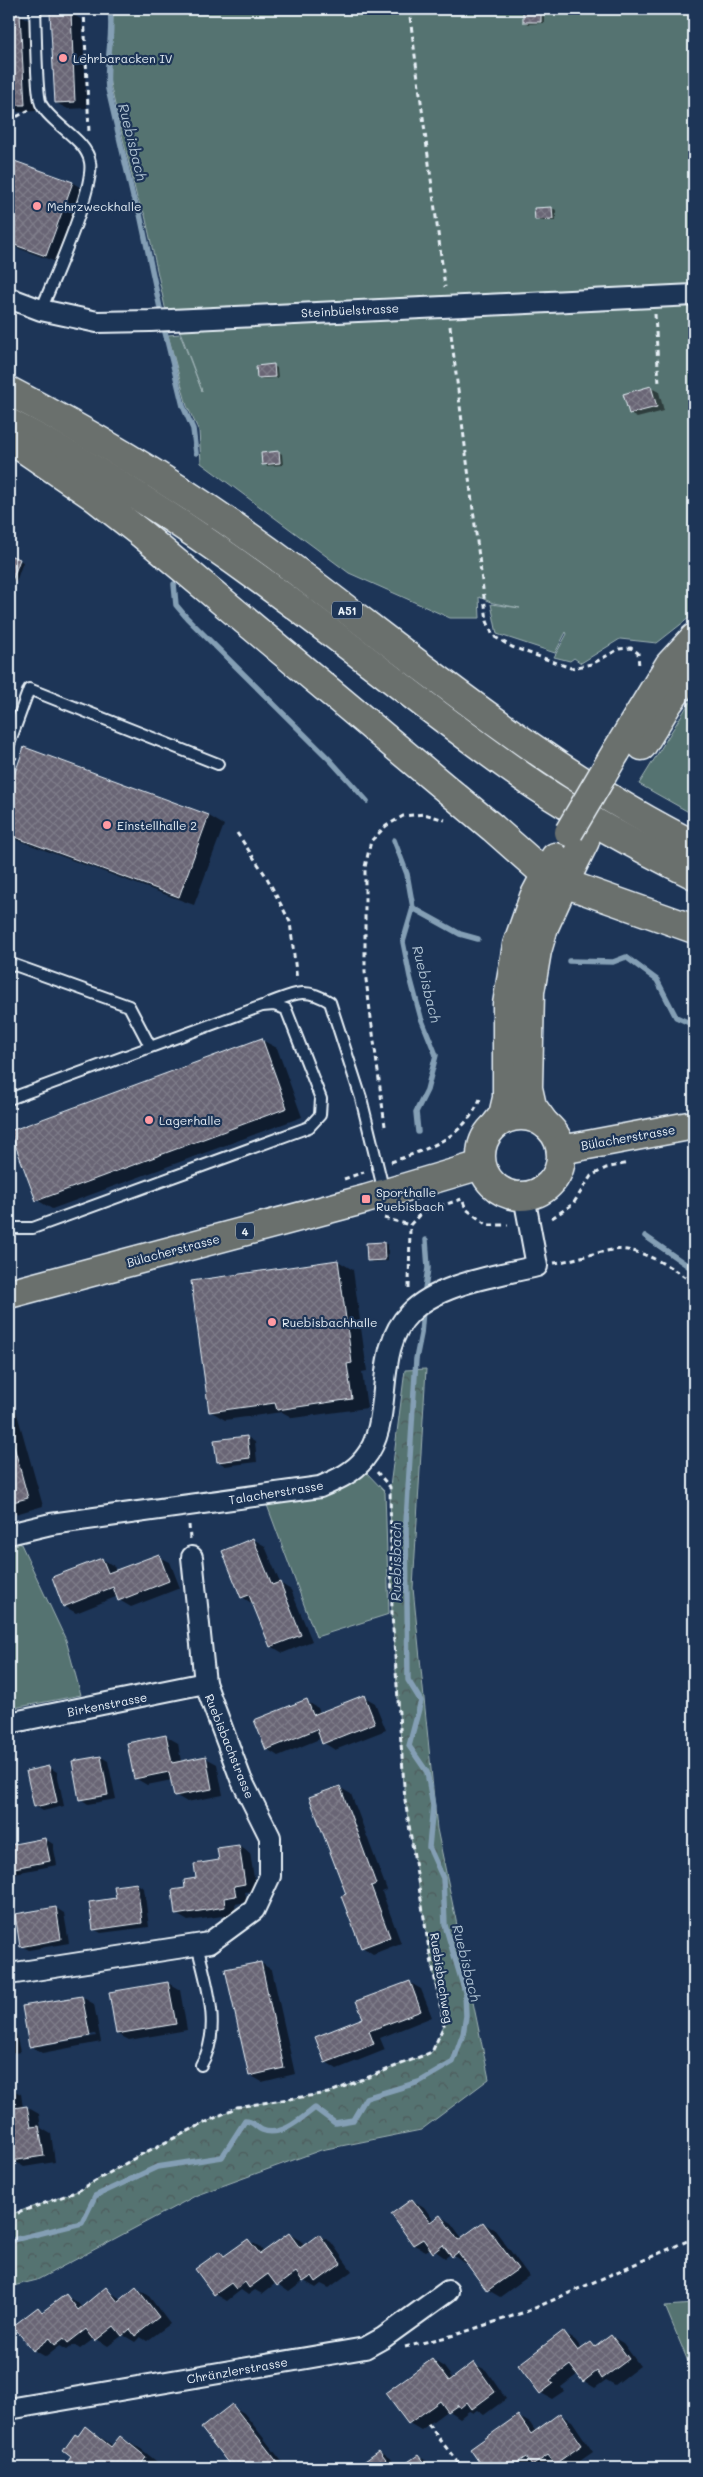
<svg xmlns="http://www.w3.org/2000/svg" width="703" height="2477" font-family="Mali,sans-serif">
	<defs>
		<pattern id="forest-crowns" width="20" height="18" patternUnits="userSpaceOnUse" patternTransform="scale(1.25)"><rect width="20" height="18" fill="#557371"/><path d="M2 6a3 3 0 1 1 6 0M12 15a3 3 0 1 1 6 0" fill="none" stroke="#4d5b5c"/></pattern>
		<pattern id="building-cross-hatch" width="8" height="8" patternUnits="userSpaceOnUse" patternTransform="scale(1.25)"><rect width="8" height="8" fill="#696575"/><path d="M0 0l8 8M0 8l8-8" fill="none" stroke="#7e7c89"/></pattern>
	</defs>
	<rect width="100%" height="100%" fill="#1d3557"/>
	<filter id="ink" filterUnits="userSpaceOnUse"><feTurbulence type="fractalNoise" baseFrequency=".02" numOctaves="2"/><feDisplacementMap in="SourceGraphic" scale="10" xChannelSelector="R" yChannelSelector="G"/><feConvolveMatrix kernelMatrix="1 2 1 2 8 2 1 2 1" color-interpolation-filters="sRGB"/></filter>
	<g filter="url(#ink)">
		<g fill="#557371" stroke="#9eb2b4">
			<path d="M114 9H694V614L657 643 620 639 581 663 574 658 570 661 554 657 567 634 566 632 555 653 497 634 491 604 520 608 493 603 479 597 480 618H450L349 573 201 463 199 431 187 406 168 335 180 334 202 391 181 334 165 307 145 215 137 198 107 71Z"/>
			<path d="M694 695V815L639 784Z"/>
			<path d="M365 1471 385 1492 389 1614 316 1637 267 1505C305 1499 334 1497 365 1471Z"/>
			<path d="M20 1542 66 1640 81 1695 9 1709V1545Z"/>
			<path d="M694 2304V2376L665 2306Z"/>
		</g>
		<path fill="url(#forest-crowns)" stroke="#9eb2b4" d="M426 1369 413 1588 437 1829 489 2079 421 2130 321 2150 197 2195 37 2280 9 2287V2215L78 2191 142 2154 237 2107 328 2093 432 2052 444 2025 429 1949 405 1800 392 1614 390 1487 405 1370Z"/>
		<g fill="#0007" fill-rule="evenodd">
			<path d="M540 10 544 12V23L528 24 524 22Z"/>
			<path d="M71 13 82 20 87 108 68 109 56 103Z"/>
			<path d="M20 15 32 22 36 111 18 112 9 106V16Z"/>
			<path d="M9 160 73 183 88 192 62 264 9 245Z"/>
			<path d="M552 208 556 210V221H540L536 219V209Z"/>
			<path d="M274 366 277 368 278 378 262 379 258 377Z"/>
			<path d="M651 388 659 392 664 411 637 418 630 414Z"/>
			<path d="M279 452 282 454 283 465 267 466 264 464Z"/>
			<path d="M10 556 23 562 16 582 9 579Z"/>
			<path d="M25 749 209 816 224 825 194 905 9 837V793Z"/>
			<path d="M262 1040 277 1048 302 1117 52 1209 37 1200Z"/>
			<path d="M384 1243 388 1245V1261L372 1262 369 1260Z"/>
			<path d="M338 1261 353 1270 367 1371 362 1372 367 1408 293 1418 282 1412 225 1420 210 1411Z"/>
			<path d="M9 1394 12 1396 43 1506 9 1516Z"/>
			<path d="M247 1437 255 1442 257 1462 225 1466 218 1461Z"/>
			<path d="M253 1539 265 1546 280 1583 291 1590 312 1641 283 1653 271 1646 253 1604 242 1597Z"/>
			<path d="M158 1556 170 1562 180 1588 131 1607 119 1600 118 1596 76 1613 64 1606 102 1559 114 1566 116 1572Z"/>
			<path d="M363 1696 375 1703 386 1730 335 1750 324 1743 322 1738 278 1756 267 1749 306 1701 318 1708 320 1713Z"/>
			<path d="M166 1736 178 1743 181 1762 206 1758 217 1764 223 1795 187 1802 175 1795 172 1780 147 1785 135 1778Z"/>
			<path d="M101 1757 108 1761 116 1799 88 1804 81 1799Z"/>
			<path d="M49 1767 57 1772 64 1806 43 1811 35 1806Z"/>
			<path d="M339 1787 351 1794 387 1890 382 1892 401 1943 373 1954 362 1947 347 1895Z"/>
			<path d="M45 1839 53 1844 57 1865 15 1873 9 1869V1846Z"/>
			<path d="M239 1846 250 1853 256 1890 245 1892 247 1902 235 1904 236 1914 188 1921 176 1914 187 1889Z"/>
			<path d="M137 1884 144 1888 149 1927 101 1933 94 1929 117 1899Z"/>
			<path d="M56 1908 64 1913 69 1943 29 1950 21 1946Z"/>
			<path d="M261 1963 272 1970 295 2074 262 2082 250 2075Z"/>
			<path d="M409 1982 421 1989 432 2017 380 2038 385 2050 337 2069 326 2062 364 2019Z"/>
			<path d="M168 1983 180 1990 187 2030 129 2040 117 2034Z"/>
			<path d="M82 1997 94 2004 101 2042 42 2053 31 2046ZM95 2034 96 2036 39 2046V2044Z"/>
			<path d="M9 2001 20 2052 9 2054Z"/>
			<path d="M9 2088 21 2094 23 2108 27 2107 39 2114 41 2128 51 2134 55 2162 24 2167 12 2160 9 2136Z"/>
			<path d="M412 2200 424 2207 434 2221 440 2216 451 2223 462 2238 483 2223 495 2230 529 2276 500 2297 488 2290 467 2261 464 2263 451 2254 445 2258 431 2248 426 2251 414 2245 392 2215Z"/>
			<path d="M289 2234 301 2241 304 2246 319 2235 331 2242 352 2271 329 2288 321 2284 316 2288 304 2281 289 2292 276 2283 262 2294 255 2290 248 2295 241 2290 227 2301 215 2294 220 2252 227 2256 248 2240 260 2247 264 2253Z"/>
			<path d="M106 2289 122 2300 136 2289 148 2295 170 2324 147 2341 140 2337 135 2342 123 2335 108 2346 95 2338 80 2349 74 2345 67 2350 60 2346 46 2357 34 2350 15 2326 38 2308 44 2312 66 2296 77 2302 82 2308Z"/>
			<path d="M563 2333 575 2340 582 2349 591 2343 597 2347 611 2336 623 2343 640 2366 615 2385 606 2380 595 2388 584 2381 578 2374 561 2387 564 2391 552 2399 541 2393Z"/>
			<path d="M433 2360 444 2367 453 2379 474 2364 486 2370 506 2399 484 2415 477 2410 473 2413 469 2411 460 2418 448 2410 421 2430 409 2423Z"/>
			<path d="M232 2406 244 2413 287 2468H234L203 2429Z"/>
			<path d="M560 2415 572 2421 593 2452 570 2468H564L556 2464 550 2468 534 2466 531 2468H485L472 2450 519 2417 530 2423 536 2432Z"/>
			<path d="M86 2428 114 2446 120 2437 141 2449 165 2468H72L67 2464 73 2456 79 2437Z"/>
			<path d="M380 2452 391 2459 398 2468H357Z"/>
			<path d="M418 2456 430 2463 434 2468H401Z"/>
		</g>
		<g fill="none" stroke-linecap="round" stroke-linejoin="round">
			<g stroke="#849fb5" stroke-width="5.5">
				<path d="M110 9C114 36 105 62 108 89L133 197 140 214 160 308"/>
				<path d="M165 332 183 406 193 429 196 453"/>
				<path d="M174 584 176 605 187 618 330 760 367 801"/>
				<path d="M394 840 407 874 413 908 403 942 410 977 421 1018 436 1055 427 1090 416 1112 418 1132"/>
				<path d="M413 908 460 934 478 939"/>
				<path d="M569 961 613 962 626 957 657 980 676 1017 694 1025"/>
				<path d="M645 1236 694 1270"/>
				<path d="M424 1296 428 1268 426 1240"/>
				<path d="M9 2241 82 2223 95 2196 157 2167 222 2157 245 2121C254 2121 255 2127 262 2130 281 2138 302 2118 315 2108L335 2123 353 2120 366 2098 419 2082 453 2062 463 2034 466 2016 465 1992 445 1925 443 1878 429 1847 433 1806 427 1772 409 1746 421 1701 408 1680 406 1522 416 1359 421 1334 423 1310"/>
			</g>
		</g>
		<g fill="url(#building-cross-hatch)" stroke="#e8f1f8">
			<path d="M541 9V22H523V10Z"/>
			<path d="M71 12 75 102 55 103 50 13Z"/>
			<path d="M20 14 25 105H9V15Z"/>
			<path d="M9 159 73 182 46 256 9 243Z"/>
			<path d="M552 207 553 219 535 220 534 208Z"/>
			<path d="M274 364 275 377 257 378 256 366Z"/>
			<path d="M651 386 657 407 629 414 623 394Z"/>
			<path d="M279 451 280 463 262 465 261 453Z"/>
			<path d="M9 555 20 559 12 581 9 580Z"/>
			<path d="M24 747 209 815 179 897 9 835V790Z"/>
			<path d="M262 1038 287 1108 36 1201 10 1131Z"/>
			<path d="M384 1242 385 1260 367 1261 366 1243Z"/>
			<path d="M338 1260 352 1363 347 1364 352 1399 277 1410 275 1403 209 1412 191 1281Z"/>
			<path d="M9 1428 28 1498 9 1503Z"/>
			<path d="M247 1436 250 1458 217 1462 214 1440Z"/>
			<path d="M253 1538 272 1585 280 1582 301 1635 270 1647 249 1595 241 1598 222 1551Z"/>
			<path d="M159 1554 169 1581 118 1601 113 1587 63 1607 52 1577 102 1558 108 1573Z"/>
			<path d="M364 1695 375 1723 322 1744 317 1729 266 1750 254 1720 307 1699 313 1715Z"/>
			<path d="M166 1735 172 1763 206 1756 212 1789 174 1796 169 1772 134 1779 127 1743Z"/>
			<path d="M101 1756 108 1795 79 1800 72 1761Z"/>
			<path d="M49 1766 57 1802 34 1807 26 1771Z"/>
			<path d="M340 1786 376 1884 371 1886 390 1937 361 1948 341 1896 346 1894 309 1797Z"/>
			<path d="M45 1838 50 1861 9 1869V1845Z"/>
			<path d="M239 1845 245 1884 234 1886 236 1896 224 1898 225 1907 175 1915 172 1890 185 1888 184 1880 196 1878 194 1864 219 1860 217 1848Z"/>
			<path d="M137 1883 142 1923 93 1930 89 1902 116 1898 114 1886Z"/>
			<path d="M56 1907 61 1939 20 1947 15 1914Z"/>
			<path d="M261 1962 284 2068 249 2076 225 1969Z"/>
			<path d="M410 1981 421 2011 369 2031 374 2044 325 2063 315 2037 363 2018 356 2001Z"/>
			<path d="M168 1982 176 2024 116 2034 109 1992Z"/>
			<path d="M82 1996 90 2036 29 2047 22 2006Z"/>
			<path d="M9 2086 13 2108 27 2106 31 2127 39 2126 44 2156 11 2161 9 2144Z"/>
			<path d="M412 2199 430 2222 440 2215 458 2240 483 2222 518 2269 487 2291 458 2252 452 2257 443 2245 433 2253 423 2239 413 2245 391 2214Z"/>
			<path d="M289 2233 300 2248 319 2234 341 2264 316 2282 312 2276 303 2282 296 2272 277 2286 268 2274 249 2288 245 2282 236 2289 231 2283 214 2295 195 2269 220 2251 224 2256 248 2239 260 2254Z"/>
			<path d="M106 2287 118 2302 136 2287 159 2317 135 2336 130 2329 122 2336 114 2326 95 2341 86 2329 68 2343 64 2338 55 2345 50 2338 33 2351 13 2326 38 2307 42 2312 66 2294 78 2310Z"/>
			<path d="M563 2331 578 2351 591 2342 595 2347 611 2335 629 2359 602 2379 597 2371 583 2382 570 2365 550 2380 553 2384 540 2394 518 2365Z"/>
			<path d="M432 2359 449 2381 474 2362 495 2392 472 2409 467 2402 460 2408 458 2405 448 2412 440 2401 408 2424 385 2393Z"/>
			<path d="M232 2404 282 2468H232L201 2428Z"/>
			<path d="M560 2413 582 2445 555 2464 548 2455 532 2466 526 2457 510 2468H483L470 2449 518 2415 531 2434Z"/>
			<path d="M85 2426 111 2447 120 2436 146 2457 139 2468H70L65 2465 71 2457 63 2451 75 2434 78 2436Z"/>
			<path d="M379 2451 392 2468H355Z"/>
			<path d="M418 2455 428 2468H399Z"/>
		</g>
		<g fill="none" stroke-linecap="round" stroke-linejoin="round">
			<defs>
				<g id="lane">
					<path d="M35 9C36 25 36 95 41 104 51 124 87 140 90 162 95 188 53 281 41 310"/>
					<path d="M9 744 29 689 218 764"/>
					<path d="M9 963 129 1006 150 1046"/>
					<path d="M267 1004C294 994 304 986 330 1002L361 1098 384 1192"/>
					<path d="M9 1099 262 1006 274 1005 286 1009 321 1099 320 1115 309 1127 33 1228H10L9 1225"/>
					<path d="M197 1945C206 1982 223 2030 201 2065"/>
				</g>
				<g id="street">
					<path d="M9 298 41 310 97 322 150 321 694 295"/>
					<path d="M9 1534 51 1524 320 1487C336 1480 353 1473 364 1459 396 1421 371 1351 410 1313 439 1283 498 1276 537 1266L524 1196"/>
					<path d="M9 1723 205 1683"/>
					<path d="M9 1974 209 1943 254 1910 270 1876V1837L241 1779 205 1683 192 1557"/>
					<path d="M9 2409 365 2348 383 2338 448 2291"/>
				</g>
				<g id="primary">
					<circle cx="521" cy="1156" r="40"/>
					<path d="M561 1150 694 1125"/>
					<path d="M9 1294 366 1199 481 1165"/>
				</g>
				<g id="highway">
					<path d="M9 391C109 443 206 503 296 571 425 668 549 772 694 845"/>
					<path d="M9 423C105 471 195 531 281 595 367 658 448 726 536 786 586 819 640 848 694 875"/>
					<path d="M14 442 93 496 143 535 493 828 545 874 564 883 585 841"/>
					<path d="M642 746 669 702 694 668"/>
					<path d="M616 752 669 665 694 638"/>
					<path d="M496 1124 503 1115 507 1098V1004L517 945 534 897 555 857"/>
					<path d="M545 1124 532 1106 528 1088 530 992 537 951 544 927 564 883 694 929"/>
				</g>
			</defs>
			<use href="#lane" stroke="#e8f1f8" stroke-width="14"/>
			<use href="#street" stroke="#e8f1f8" stroke-width="24"/>
			<use href="#primary" stroke="#e8f1f8" stroke-width="31"/>
			<use href="#highway" stroke="#e8f1f8" stroke-width="31"/>
			<g stroke="#e8f1f8" stroke-width="3" stroke-dasharray="5 4" stroke-linecap="butt">
				<path d="M84 9 89 133"/>
				<path d="M409 9 445 287"/>
				<path d="M9 121 29 110"/>
				<path d="M655 314 659 384"/>
				<path d="M450 326 487 621 493 636 512 647 571 668 592 664 619 649 631 648 638 653 639 667"/>
				<path d="M9 776 16 757"/>
				<path d="M237 833 266 876 290 922 297 980"/>
				<path d="M385 1126 365 972V867L371 841 386 826 403 816 424 814 445 820"/>
				<path d="M391 1162C427 1149 467 1137 481 1096"/>
				<path d="M344 1179 364 1172"/>
				<path d="M384 1218 410 1225"/>
				<path d="M552 1218 573 1204 591 1176 606 1168 628 1163"/>
				<path d="M554 1263C574 1260 593 1253 612 1250 640 1246 672 1268 694 1283"/>
				<path d="M409 1288 410 1225 422 1212 462 1199 466 1209 487 1225H508"/>
				<path d="M189 1525 190 1539"/>
				<path d="M9 2213 15 2214 78 2191 142 2154 237 2107 328 2093 432 2052 444 2025 429 1949 405 1800 392 1614 390 1487 377 1472"/>
				<path d="M405 2347 455 2335 528 2311 694 2238"/>
				<path d="M428 2424 462 2468"/>
			</g>
			<use href="#lane" stroke="#1d3557" stroke-width="10"/>
			<use href="#street" stroke="#1d3557" stroke-width="20"/>
			<use href="#primary" stroke="#6b706d" stroke-width="28"/>
			<use href="#highway" stroke="#6b706d" stroke-width="28"/>
			<defs>
				<path id="highway-bridge" d="M569 832 616 752"/>
			</defs>
			<use href="#highway-bridge" stroke="#e8f1f8" stroke-width="31" stroke-linecap="butt"/>
			<use href="#highway-bridge" stroke="#6b706d" stroke-width="28"/>
		</g>
	</g>
	<g fill="#ff9aa2" stroke="#1d3557" stroke-width="2">
		<circle cx="63" cy="58" r="5"/>
		<circle cx="37" cy="206" r="5"/>
		<circle cx="107" cy="825" r="5"/>
		<circle cx="149" cy="1120" r="5"/>
		<rect x="361" y="1194" width="10" height="10" rx="2.5"/>
		<circle cx="272" cy="1322" r="5"/>
	</g>
	<g text-anchor="middle" dominant-baseline="central" stroke-width="4.5" stroke-linejoin="round" paint-order="stroke">
		<g fill="#1d3557" stroke="#abb9c8" stroke-width="1">
			<rect x="332" y="601.5" width="30" height="17" rx="4"/>
			<rect x="236" y="1222.5" width="18" height="17" rx="4"/>
		</g>
		<g font-size="11" font-weight="bold" fill="#e8f1f8">
			<text x="347" y="610">A51</text>
			<text x="245" y="1231">4</text>
		</g>
		<g font-size="12" fill="#e8f1f8" stroke="#1d3557" text-anchor="start">
			<text x="73" y="58">Lehrbaracken IV</text>
			<text x="47" y="206">Mehrzweckhalle</text>
			<text x="117" y="825">Einstellhalle 2</text>
			<text x="159" y="1120">Lagerhalle</text>
			<text x="376" y="1192">Sporthalle<tspan x="376" dy="14">Ruebisbach</tspan></text>
			<text x="282" y="1322">Ruebisbachhalle</text>
		</g>
		<g font-size="12" fill="#e8f1f8" stroke="#1d3557">
			<text transform="translate(350 310) rotate(-3)">Steinbüelstrasse</text>
			<text transform="translate(628 1137) rotate(-10)">Bülacherstrasse</text>
			<text transform="translate(173 1250) rotate(-15)">Bülacherstrasse</text>
			<text transform="translate(276 1492) rotate(-9)">Talacherstrasse</text>
			<text transform="translate(107 1704) rotate(-11)">Birkenstrasse</text>
			<text transform="translate(230 1746) rotate(68)">Ruebisbachstrasse</text>
			<text transform="translate(442 1978) rotate(81)">Ruebisbachweg</text>
			<text transform="translate(237 2370) rotate(-10)">Chränzlerstrasse</text>
		</g>
		<g font-size="14" font-style="italic" fill="#aec1d1" stroke="#1d3557">
			<text transform="translate(133 142) rotate(76)">Ruebisbach</text>
			<text transform="translate(427 984) rotate(76)">Ruebisbach</text>
			<text transform="translate(395 1562) rotate(-90)">Ruebisbach</text>
			<text transform="translate(467 1963) rotate(76)">Ruebisbach</text>
		</g>
	</g>
	<rect width="703" height="2477" fill="none" stroke="#1d3557" stroke-width="30"/>
	<rect x="15" y="15" width="673" height="2447" fill="none" stroke="#e8f1f8" stroke-width="2" filter="url(#ink)"/>
</svg>
